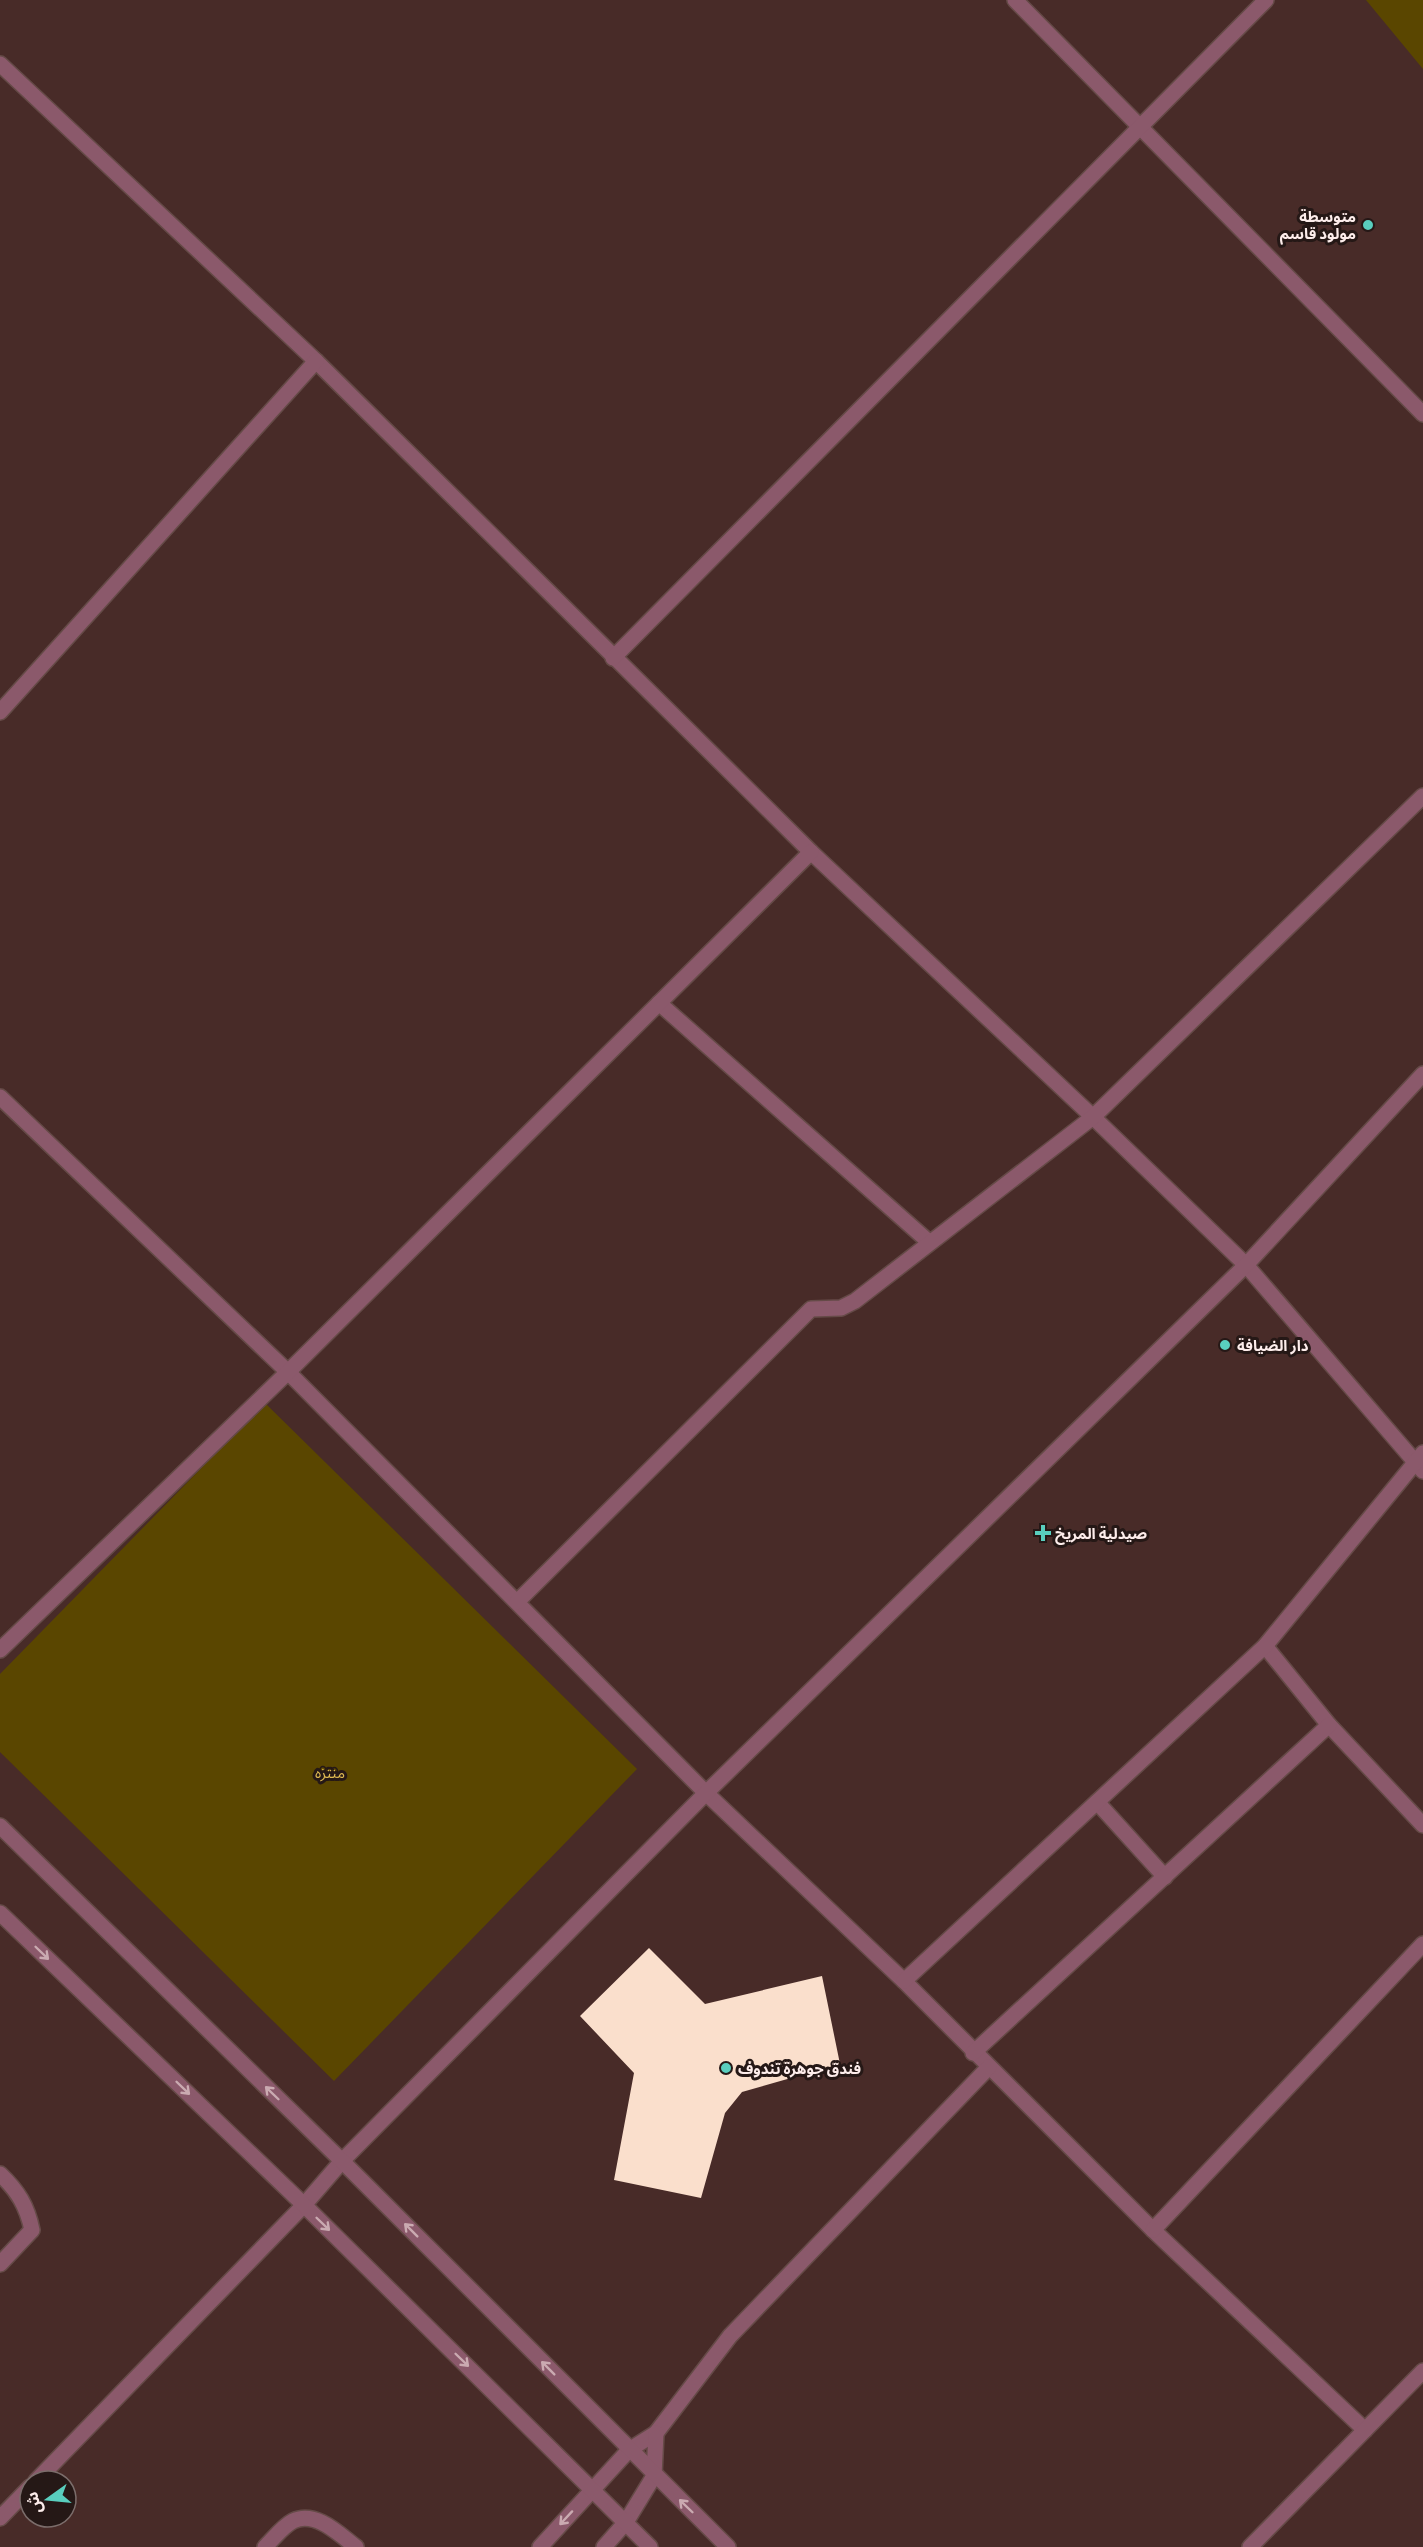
<svg xmlns="http://www.w3.org/2000/svg" width="1423" height="2547" font-family="'PT Sans Narrow','Noto Sans Arabic',sans-serif">
	<rect width="100%" height="100%" fill="#482b28"/>
	<g fill="#5a4600">
		<path d="M1366 0H1423V69Z"/>
		<path d="M265 1403 637 1769 334 2081 0 1752V1674Z"/>
	</g>
	<path fill="#fadfcc" d="M649 1948 705 2004 822 1976 840 2064 742 2092 725 2113 701 2198 614 2180 634 2073 580 2016Z"/>
	<g fill="none" stroke-linecap="round" stroke-linejoin="round">
		<defs>
			<g id="minor">
				<path d="M1015 0 1423 414"/>
				<path d="M0 64 316 361 811 852 1093 1117 1246 1265 1423 1471"/>
				<path d="M613 658 1266 0"/>
				<path d="M0 712 316 361"/>
				<path d="M659 1003 929 1242"/>
				<path d="M0 1097 288 1372 706 1793 904 1981 1153 2230 1365 2430"/>
				<path d="M517 1602 811 1309 841 1308 855 1301 1093 1117 1423 796"/>
				<path d="M1265 1646 1329 1725 1423 1825"/>
				<path d="M0 1650 288 1372 811 852"/>
				<path d="M1097 1802 1165 1877"/>
				<path d="M904 1981 1265 1646 1423 1453"/>
				<path d="M973 2053 1329 1725"/>
				<path d="M0 2174C18 2191 27 2206 32 2230L0 2264"/>
				<path d="M1153 2230 1423 1944"/>
				<path d="M36 2481 304 2205 342 2161 706 1793 1246 1265 1423 1074"/>
				<path d="M0 2518 30 2487"/>
				<path d="M265 2547C273 2539 283 2526 293 2521 316 2510 340 2535 356 2547"/>
				<path d="M540 2547 629 2450 656 2433 730 2336 989 2067"/>
				<path d="M604 2547 626 2522 654 2476 656 2433"/>
				<path d="M1250 2547 1423 2371"/>
			</g>
			<g id="tertiary">
				<path d="M0 1826 342 2161 728 2547"/>
				<path d="M0 1913 304 2205 650 2547"/>
			</g>
		</defs>
		<use href="#minor" stroke="#654a47" stroke-width="18"/>
		<use href="#tertiary" stroke="#654a47" stroke-width="18"/>
		<use href="#minor" stroke="#8b596b" stroke-width="15"/>
		<use href="#tertiary" stroke="#8b596b" stroke-width="15"/>
	</g>
	<defs><path id="oneway-shaft" d="M-6 0H5M1.5-3L5.5 0L1.5 3" fill="none" stroke-width="1.6" stroke-linecap="round" stroke-linejoin="round" transform="scale(1.5)"/></defs>
	<g stroke="#caaab1">
		<use href="#oneway-shaft" transform="translate(42 1953) rotate(44)"/>
		<use href="#oneway-shaft" transform="translate(183 2088) rotate(44)"/>
		<use href="#oneway-shaft" transform="translate(272 2093) rotate(-136)"/>
		<use href="#oneway-shaft" transform="translate(323 2224) rotate(44)"/>
		<use href="#oneway-shaft" transform="translate(411 2230) rotate(-135)"/>
		<use href="#oneway-shaft" transform="translate(462 2360) rotate(44)"/>
		<use href="#oneway-shaft" transform="translate(548 2368) rotate(-135)"/>
		<use href="#oneway-shaft" transform="translate(686 2506) rotate(-136)"/>
		<use href="#oneway-shaft" transform="translate(566 2518) rotate(133)"/>
	</g>
	<g fill="#59cebe" stroke="#251816" stroke-width="2">
		<circle cx="1368" cy="225" r="6"/>
		<circle cx="1225" cy="1345" r="6"/>
		<path d="M1040 1524h6v6h6v6h-6v6h-6v-6h-6v-6h6z"/>
		<circle cx="726" cy="2068" r="6"/>
	</g>
	<g text-anchor="middle" dominant-baseline="central" stroke-width="6" stroke-linejoin="round" paint-order="stroke">
		<g font-size="15" font-weight="bold" fill="#fdedeb" stroke="#251816" text-anchor="start">
			<text x="1356" y="216" text-anchor="end">متوسطة<tspan x="1356" dy="17">مولود قاسم</tspan></text>
			<text x="1237" y="1345">دار الضيافة</text>
			<text x="1055" y="1533">صيدلية المريخ</text>
			<text x="738" y="2068">فندق جوهرة تندوف</text>
		</g>
		<g font-size="15" fill="#dfba52" stroke="#251816">
			<text x="330" y="1772">منتزه</text>
		</g>
	</g>
	<g transform="translate(48 2499) rotate(255)"><circle r="28" fill="#251816" stroke="#7b6d6b" stroke-width="1.5"/>
	<path d="M0-4.5L10 22L0 15L-10 22Z" fill="#59cebe"/>
	<text y="-9" font-size="16" font-weight="bold" text-anchor="middle" fill="#fdedeb">ش</text>
	</g>
</svg>
